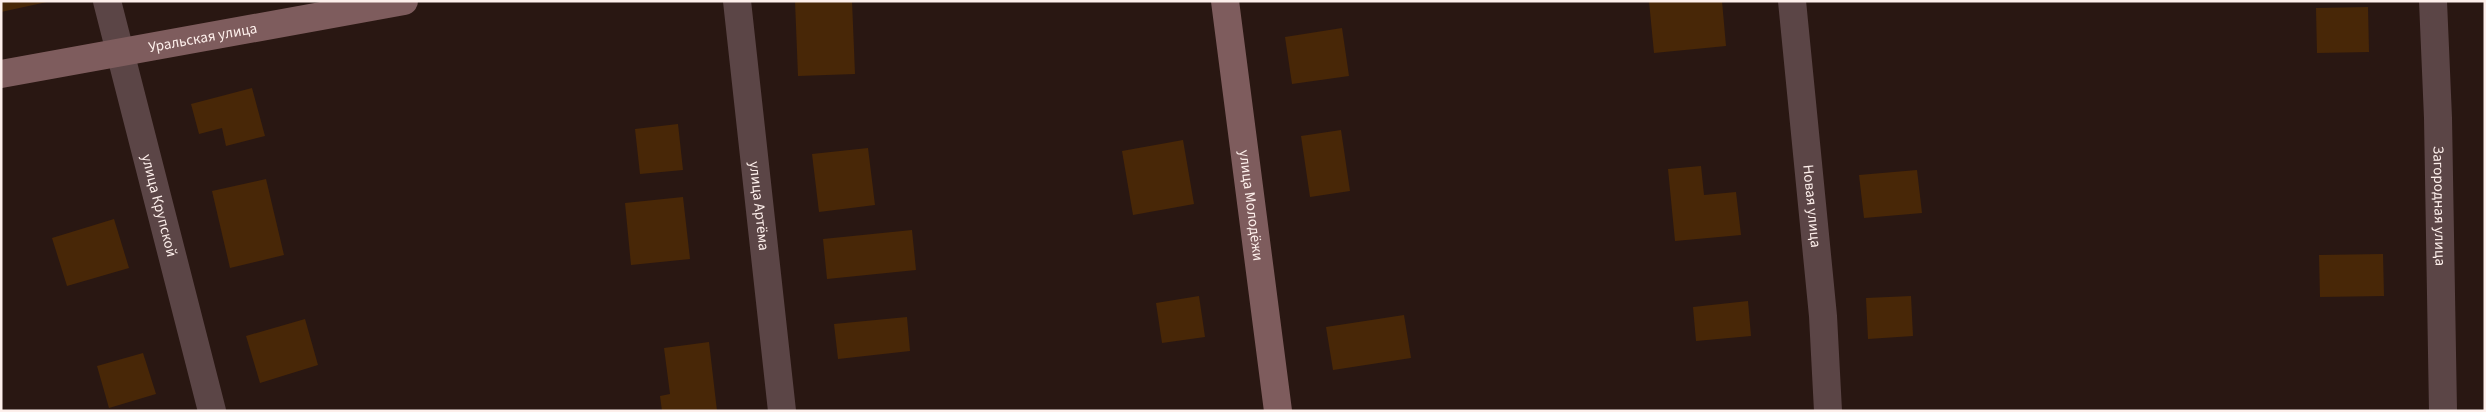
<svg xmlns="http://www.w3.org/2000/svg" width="2486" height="412" font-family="'Source Sans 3',sans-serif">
	<rect width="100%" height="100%" fill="#291712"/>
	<g fill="#482707">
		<path d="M1 1H47V2L1 12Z"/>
		<path d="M795 1H852L855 74 798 76Z"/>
		<path d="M1649 1H1722L1726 46 1654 53Z"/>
		<path d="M2368 7 2369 52 2317 53 2316 8Z"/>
		<path d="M1342 28 1349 76 1292 84 1285 37Z"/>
		<path d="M252 88 265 136 226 146 222 128 199 134 191 104Z"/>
		<path d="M678 124 683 170 640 174 635 129Z"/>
		<path d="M1341 130 1350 191 1310 197 1301 136Z"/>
		<path d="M1183 140 1194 204 1133 215 1122 151Z"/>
		<path d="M868 148 875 205 819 212 812 154Z"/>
		<path d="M1701 166 1704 195 1736 192 1741 235 1675 241 1668 169Z"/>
		<path d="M1917 170 1922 213 1864 218 1859 175Z"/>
		<path d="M266 179 284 255 230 268 212 191Z"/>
		<path d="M683 197 690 259 631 265 625 203Z"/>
		<path d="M114 219 129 268 67 286 52 238Z"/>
		<path d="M912 230 916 270 827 279 823 239Z"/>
		<path d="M2383 254 2384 296 2320 297 2319 255Z"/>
		<path d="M1199 296 1205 337 1162 343 1156 303Z"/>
		<path d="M1911 296 1913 336 1868 339 1866 298Z"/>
		<path d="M1748 301 1751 336 1696 341 1693 307Z"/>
		<path d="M1404 315 1411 358 1333 370 1326 327Z"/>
		<path d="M907 317 910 351 838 359 834 324Z"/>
		<path d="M305 319 318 365 260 383 246 336Z"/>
		<path d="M709 342 717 411H662L660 396 670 394 664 348Z"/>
		<path d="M143 353 156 394 109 408 97 366Z"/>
	</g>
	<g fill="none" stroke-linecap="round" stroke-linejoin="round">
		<g stroke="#5b4546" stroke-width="28">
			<path id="s1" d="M107 1 212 411"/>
			<path id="s2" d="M737 1 782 411"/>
			<path id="s3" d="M1792 1 1823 316 1828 411"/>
			<path id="s4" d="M2433 1 2438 118 2443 411"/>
		</g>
		<g stroke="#7e5c5d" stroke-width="28">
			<path id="s5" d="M1225 1 1278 411"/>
			<path id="s6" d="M1 74 404 1"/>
		</g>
	</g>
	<g text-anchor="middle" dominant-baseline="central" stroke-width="4" stroke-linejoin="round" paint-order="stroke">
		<g font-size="15" fill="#fdefeb" stroke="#1f0e09">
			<text stroke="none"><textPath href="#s6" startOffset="205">Уральская улица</textPath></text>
			<text stroke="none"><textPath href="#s1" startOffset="211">улица Крупской</textPath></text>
			<text stroke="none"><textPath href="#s2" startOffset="206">улица Артёма</textPath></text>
			<text stroke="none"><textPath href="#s5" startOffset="206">улица Молодёжи</textPath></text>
			<text stroke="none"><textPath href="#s3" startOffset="206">Новая улица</textPath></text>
			<text stroke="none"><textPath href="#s4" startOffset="205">Загородная улица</textPath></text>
		</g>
	</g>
	<rect width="2486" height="412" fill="none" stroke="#fdefeb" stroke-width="5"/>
</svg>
